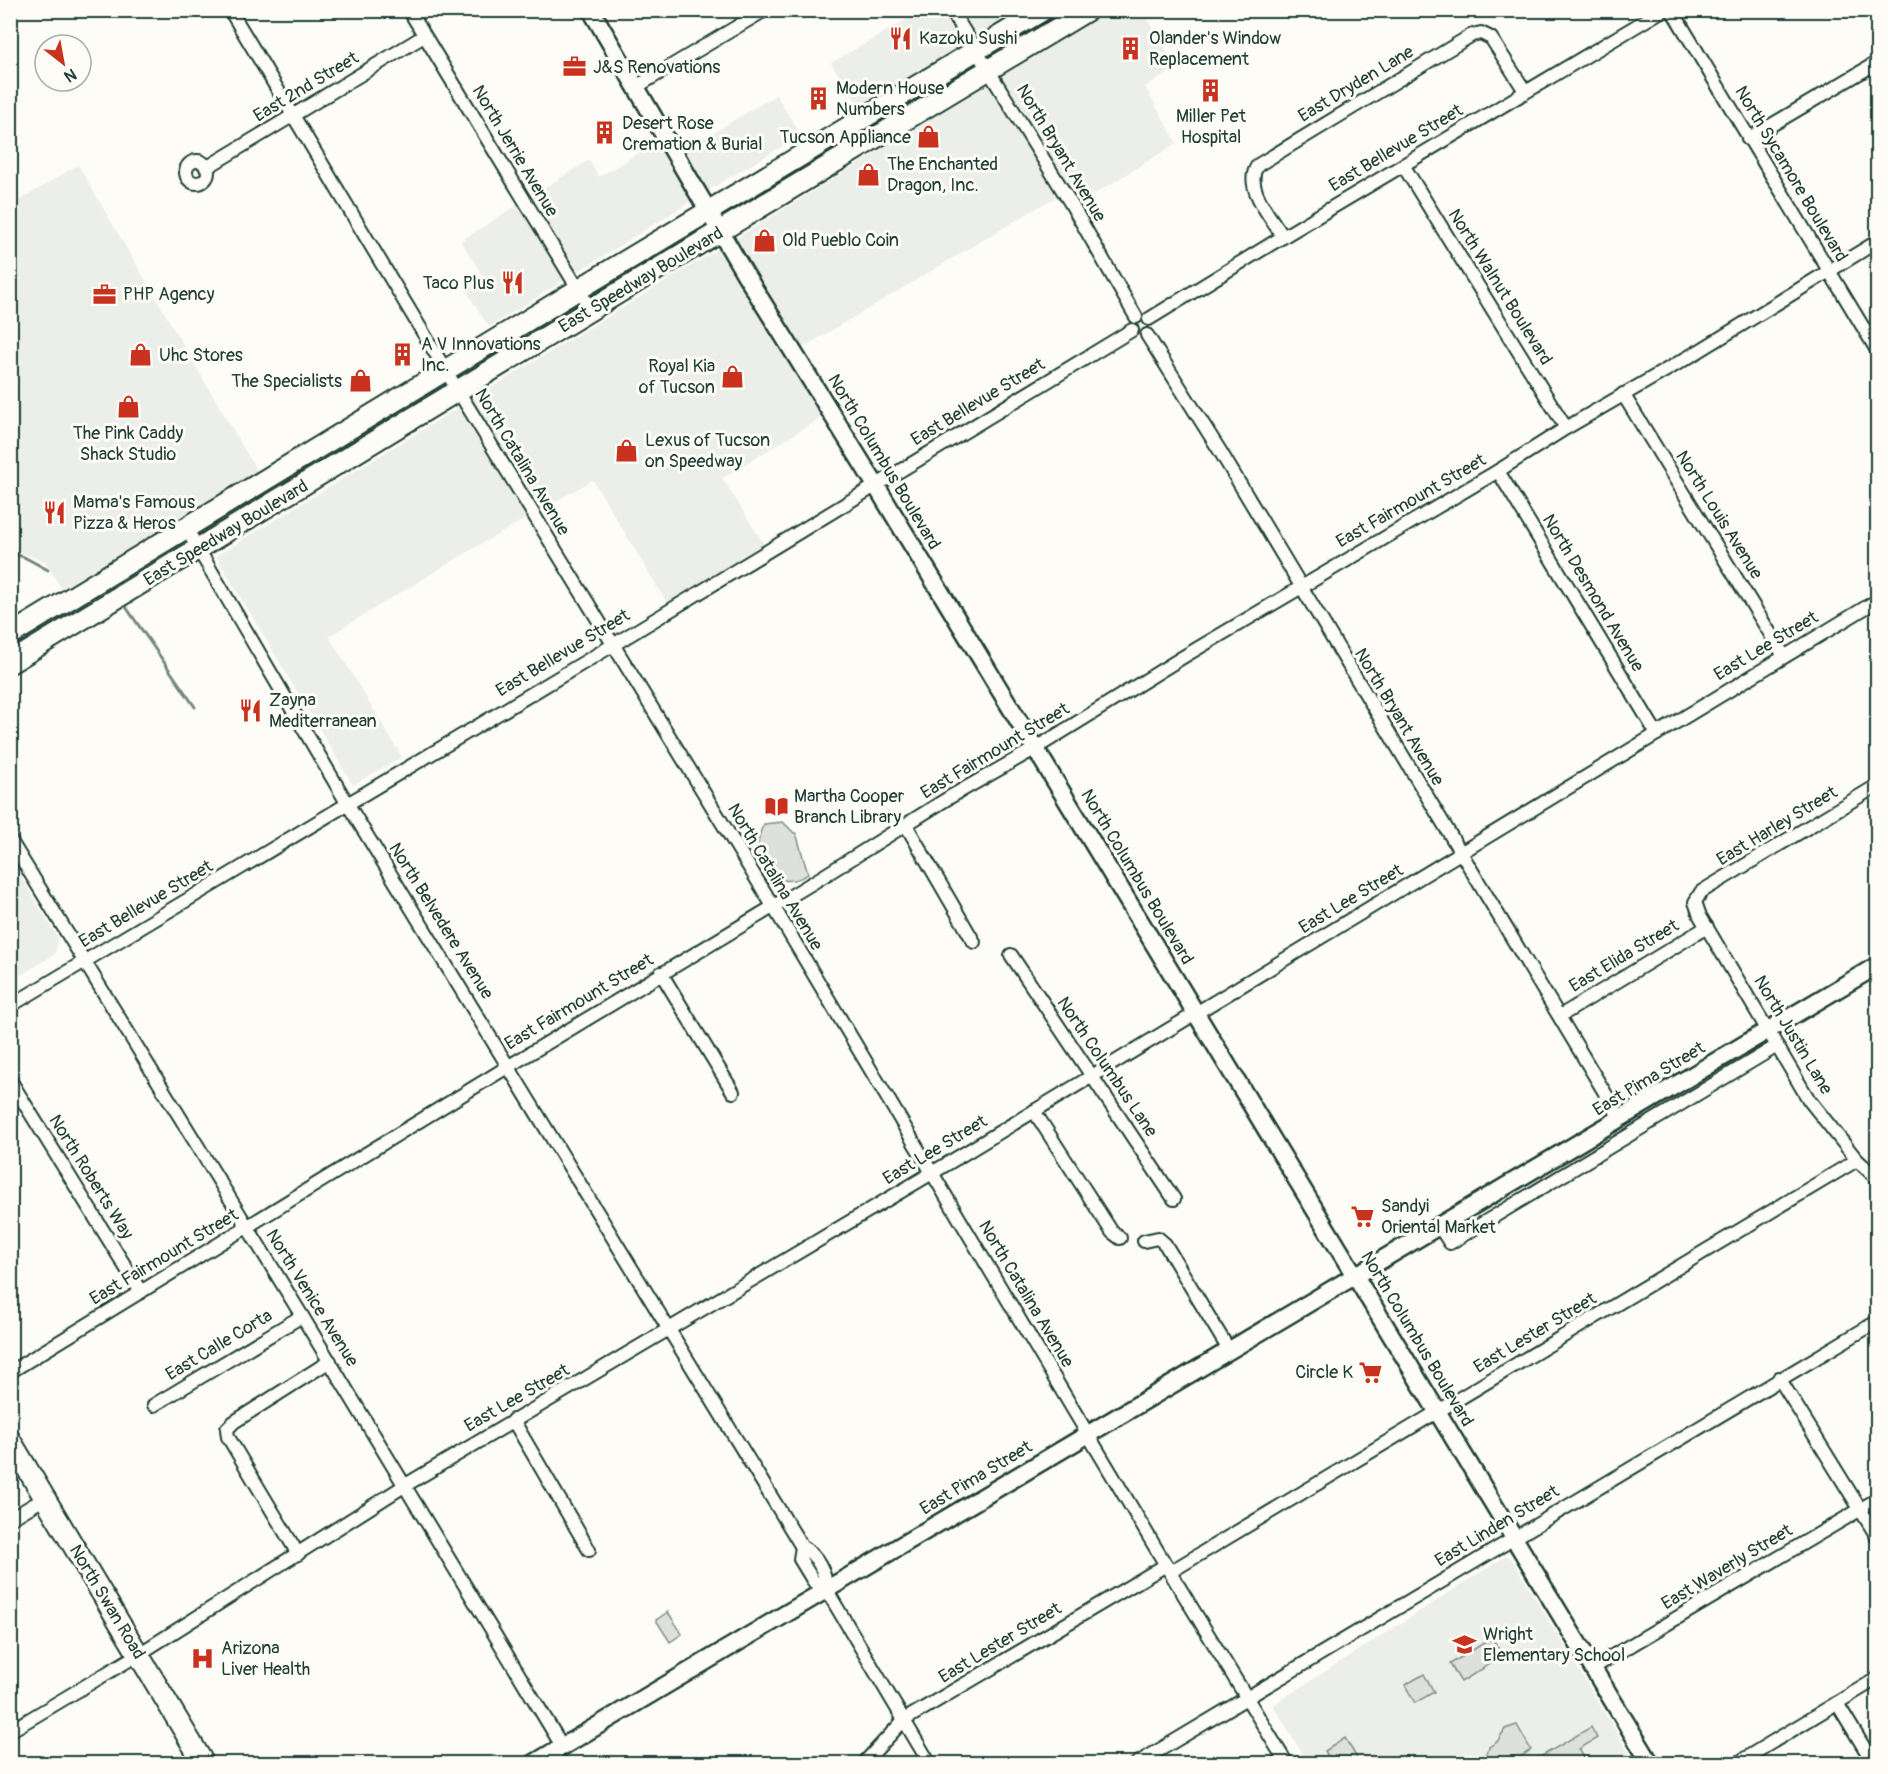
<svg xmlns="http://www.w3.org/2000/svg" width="1888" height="1774" font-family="Pangolin,sans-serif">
	<rect width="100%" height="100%" fill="#fdfcf7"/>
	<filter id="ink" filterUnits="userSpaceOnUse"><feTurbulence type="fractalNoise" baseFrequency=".0167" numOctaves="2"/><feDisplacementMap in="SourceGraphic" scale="12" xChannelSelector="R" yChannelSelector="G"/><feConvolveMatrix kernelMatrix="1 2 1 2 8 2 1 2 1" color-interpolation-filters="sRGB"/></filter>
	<g filter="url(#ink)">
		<g fill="#eceee9">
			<path d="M922 11H1018L859 106 831 63Z"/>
			<path d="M1108 11H1143L1177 68 1145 87 1177 143 1080 203 1071 190 1045 203 787 357 821 418 722 478 764 544 667 603 593 480 474 548 329 636 402 757 353 785 216 556Z"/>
			<path d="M776 95 801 135 717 185 489 327 467 292 485 280 461 241 589 160 599 177 657 142 668 160Z"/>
			<path d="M78 165 257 471 62 589 45 561 11 549 10 206Z"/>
			<path d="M10 859 58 938 55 954 11 981Z"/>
			<path d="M1506 1556 1511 1558 1635 1763H1308L1273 1705Z"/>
		</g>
		<g fill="#dde0db" stroke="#7e8e88" stroke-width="1.5">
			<path d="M783 822 794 833H796L808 874C775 896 745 858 764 824Z"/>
			<path d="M668 1612 682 1634 670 1642 656 1620Z"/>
			<path d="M1492 1638 1503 1656 1461 1682 1450 1664Z"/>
			<path d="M1424 1674 1434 1692 1415 1703 1405 1685Z"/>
			<path d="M1517 1725 1531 1750 1520 1757 1516 1763H1489L1486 1757 1489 1747 1497 1742 1505 1729Z"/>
			<path d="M1591 1727 1597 1738 1579 1749 1586 1761 1582 1763H1530Z"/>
			<path d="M1345 1738 1360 1763H1332L1325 1751Z"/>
		</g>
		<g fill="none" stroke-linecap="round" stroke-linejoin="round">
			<g stroke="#75877f" stroke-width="3">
				<path d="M10 553 24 557 48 570"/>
				<path d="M126 607 195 707"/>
			</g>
			<defs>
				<g id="street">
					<path d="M230 10 446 371 773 906 1170 1572 1287 1764"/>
					<path d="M409 10 591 310"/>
					<path d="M951 10 1070 202 1136 317"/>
					<path d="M1675 15 1878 352"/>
					<path d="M636 87 765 10"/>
					<path d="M1748 139 1878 62"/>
					<circle cx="197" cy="172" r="11"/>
					<path d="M1403 165 1566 428"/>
					<path d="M206 168 424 36"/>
					<path d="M1283 237C1272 218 1242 186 1258 165L1472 35 1481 33 1491 38 1525 91"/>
					<path d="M1149 319 1271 244 1663 10"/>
					<path d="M1147 335 1220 451 1620 1118"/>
					<path d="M1623 394 1784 656"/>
					<path d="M1498 471 1657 734"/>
					<path d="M186 528 347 803 802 1547"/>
					<path d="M1878 785 1709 887 1701 892 1695 902 1700 916 1809 1100 1857 1160 1878 1179"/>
					<path d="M906 825 974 942"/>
					<path d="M10 840 302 1316 562 1746"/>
					<path d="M1011 955 1174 1199"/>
					<path d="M661 973 733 1092"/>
					<path d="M10 1006 613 645 1132 330"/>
					<path d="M1560 1016 1707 927"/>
					<path d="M10 1080 141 1292"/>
					<path d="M1034 1111 1112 1232 1120 1238"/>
					<path d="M1439 1226 1450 1243 1777 1046"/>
					<path d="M1144 1241 1158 1238 1165 1244 1229 1350"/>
					<path d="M10 1372 509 1066 814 882 950 797 1036 748 1183 657 1498 471 1566 428 1699 351 1878 241"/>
					<path d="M1779 1378 1878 1538"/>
					<path d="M154 1405 302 1316"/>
					<path d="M513 1420 589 1550"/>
					<path d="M10 1519 45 1498"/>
					<path d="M802 1547C817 1554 826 1573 826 1589L814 1582 800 1559Z"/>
					<path d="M298 1554 228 1437 227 1429 234 1422 330 1361"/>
					<path d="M1170 1572 1857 1160"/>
					<path d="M826 1589 930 1764"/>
					<path d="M1594 1667 1878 1499"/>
					<path d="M1837 1703 1874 1764"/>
					<path d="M10 1731 139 1654 404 1486 932 1173 1878 600"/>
					<path d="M863 1764 904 1720 1166 1565"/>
					<path d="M1136 1764 1878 1321"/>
					<path d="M1736 1764 1878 1678"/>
				</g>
				<g id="secondary">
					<path d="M591 10 745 274 875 484 1651 1764"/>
					<path d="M533 1764 1878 965"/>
				</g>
				<g id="primary">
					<path d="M10 635 579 289 1043 10"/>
					<path d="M10 663 707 239 1088 10"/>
					<path d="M10 1440 204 1764"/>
				</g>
			</defs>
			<use href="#street" stroke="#1f3d34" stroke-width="16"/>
			<use href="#secondary" stroke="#1f3d34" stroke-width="21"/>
			<use href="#primary" stroke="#1f3d34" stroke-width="24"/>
			<use href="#street" stroke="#fdfcf7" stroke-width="12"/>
			<use href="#secondary" stroke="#fdfcf7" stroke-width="16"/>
			<use href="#primary" stroke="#fdfcf7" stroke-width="20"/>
		</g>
	</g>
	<defs>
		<symbol id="restaurant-bare" viewBox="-9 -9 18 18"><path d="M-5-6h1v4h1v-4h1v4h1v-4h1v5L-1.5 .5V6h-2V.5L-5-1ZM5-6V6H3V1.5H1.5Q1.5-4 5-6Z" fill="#c8321e" stroke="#fdfcf7" stroke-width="2.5" paint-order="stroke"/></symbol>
		<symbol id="building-bare" viewBox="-9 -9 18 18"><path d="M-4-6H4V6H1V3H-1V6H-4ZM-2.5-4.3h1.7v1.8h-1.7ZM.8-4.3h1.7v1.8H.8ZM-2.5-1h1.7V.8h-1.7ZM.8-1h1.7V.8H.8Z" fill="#c8321e" stroke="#fdfcf7" stroke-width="2.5" paint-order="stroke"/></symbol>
		<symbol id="office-bare" viewBox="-9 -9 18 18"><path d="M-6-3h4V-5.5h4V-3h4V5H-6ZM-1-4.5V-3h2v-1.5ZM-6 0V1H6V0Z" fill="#c8321e" stroke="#fdfcf7" stroke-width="2.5" paint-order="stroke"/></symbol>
		<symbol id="shop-bare" viewBox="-9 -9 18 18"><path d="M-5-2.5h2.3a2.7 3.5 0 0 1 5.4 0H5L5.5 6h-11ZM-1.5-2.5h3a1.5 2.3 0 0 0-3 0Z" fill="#c8321e" stroke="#fdfcf7" stroke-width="2.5" paint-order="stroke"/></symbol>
		<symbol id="library-bare" viewBox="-9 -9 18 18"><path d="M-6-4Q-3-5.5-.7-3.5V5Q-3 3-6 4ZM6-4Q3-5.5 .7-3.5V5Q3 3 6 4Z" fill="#c8321e" stroke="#fdfcf7" stroke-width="2.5" paint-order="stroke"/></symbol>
		<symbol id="supermarket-bare" viewBox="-9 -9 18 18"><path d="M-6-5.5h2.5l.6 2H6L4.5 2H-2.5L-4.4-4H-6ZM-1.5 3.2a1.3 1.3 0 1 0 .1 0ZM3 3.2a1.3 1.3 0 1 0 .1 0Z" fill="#c8321e" stroke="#fdfcf7" stroke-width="2.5" paint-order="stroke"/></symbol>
		<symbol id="school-bare" viewBox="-9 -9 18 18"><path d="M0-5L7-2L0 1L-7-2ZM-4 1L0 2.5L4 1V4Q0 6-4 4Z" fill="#c8321e" stroke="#fdfcf7" stroke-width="2.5" paint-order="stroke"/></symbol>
		<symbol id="hospital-bare" viewBox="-9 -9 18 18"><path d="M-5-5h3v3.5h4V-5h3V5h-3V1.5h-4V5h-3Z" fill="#c8321e" stroke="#fdfcf7" stroke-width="2.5" paint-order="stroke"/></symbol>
	</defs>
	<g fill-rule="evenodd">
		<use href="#restaurant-bare" x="884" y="22" width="33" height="33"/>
		<use href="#building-bare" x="1114" y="32" width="33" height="33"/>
		<use href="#office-bare" x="558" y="50" width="33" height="33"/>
		<use href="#building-bare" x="1194" y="74" width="33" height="33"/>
		<use href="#building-bare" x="802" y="82" width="33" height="33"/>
		<use href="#building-bare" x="588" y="116" width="33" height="33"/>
		<use href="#shop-bare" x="912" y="120" width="33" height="33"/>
		<use href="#shop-bare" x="852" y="158" width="33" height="33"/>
		<use href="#shop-bare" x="748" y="224" width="33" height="33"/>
		<use href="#restaurant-bare" x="496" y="266" width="33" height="33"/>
		<use href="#office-bare" x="88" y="278" width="33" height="33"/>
		<use href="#building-bare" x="386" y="338" width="33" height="33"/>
		<use href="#shop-bare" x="124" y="338" width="33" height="33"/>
		<use href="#shop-bare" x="716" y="360" width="33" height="33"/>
		<use href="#shop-bare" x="344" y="364" width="33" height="33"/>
		<use href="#shop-bare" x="112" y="390" width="33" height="33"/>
		<use href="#shop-bare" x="610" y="434" width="33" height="33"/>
		<use href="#restaurant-bare" x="38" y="496" width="33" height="33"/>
		<use href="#restaurant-bare" x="234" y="694" width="33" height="33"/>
		<use href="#library-bare" x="760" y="790" width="33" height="33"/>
		<use href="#supermarket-bare" x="1346" y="1200" width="33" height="33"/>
		<use href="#supermarket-bare" x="1354" y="1356" width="33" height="33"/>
		<use href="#school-bare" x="1448" y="1628" width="33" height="33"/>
		<use href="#hospital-bare" x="186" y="1642" width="33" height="33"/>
	</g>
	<g text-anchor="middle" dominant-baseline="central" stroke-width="6" stroke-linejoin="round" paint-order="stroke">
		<g font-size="18" fill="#1f3d34" stroke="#fdfcf7" text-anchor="start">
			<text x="919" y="38">Kazoku Sushi</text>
			<text x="1149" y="38">Olander's Window<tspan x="1149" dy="21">Replacement</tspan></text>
			<text x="593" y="67">J&amp;S Renovations</text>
			<text x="836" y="88">Modern House<tspan x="836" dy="21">Numbers</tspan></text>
			<text x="1211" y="116" text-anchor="middle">Miller Pet<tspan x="1211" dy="21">Hospital</tspan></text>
			<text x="622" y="123">Desert Rose<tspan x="622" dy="21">Cremation &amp; Burial</tspan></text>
			<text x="911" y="137" text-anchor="end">Tucson Appliance</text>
			<text x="887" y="164">The Enchanted<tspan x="887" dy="21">Dragon, Inc.</tspan></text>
			<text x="782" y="240">Old Pueblo Coin</text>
			<text x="494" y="283" text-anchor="end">Taco Plus</text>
			<text x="123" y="294">PHP Agency</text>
			<text x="421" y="344">A V Innovations<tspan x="421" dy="21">Inc.</tspan></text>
			<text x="159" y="355">Uhc Stores</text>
			<text x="715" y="366" text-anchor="end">Royal Kia<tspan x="715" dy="21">of Tucson</tspan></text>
			<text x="342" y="381" text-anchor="end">The Specialists</text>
			<text x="128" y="433" text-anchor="middle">The Pink Caddy<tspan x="128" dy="21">Shack Studio</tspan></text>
			<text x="645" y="440">Lexus of Tucson<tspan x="645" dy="21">on Speedway</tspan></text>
			<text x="73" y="502">Mama's Famous<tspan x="73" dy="21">Pizza &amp; Heros</tspan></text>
			<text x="269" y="700">Zayna<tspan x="269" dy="21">Mediterranean</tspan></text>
			<text x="794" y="796">Martha Cooper<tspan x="794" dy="21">Branch Library</tspan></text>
			<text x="1381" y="1206">Sandyi<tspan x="1381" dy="21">Oriental Market</tspan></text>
			<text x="1353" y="1372" text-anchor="end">Circle K</text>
			<text x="1483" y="1634">Wright<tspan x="1483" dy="21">Elementary School</tspan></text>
			<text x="221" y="1648">Arizona<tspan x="221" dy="21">Liver Health</tspan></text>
		</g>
		<g font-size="18" fill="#1f3d34" stroke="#fdfcf7">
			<text transform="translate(1356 84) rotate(-31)">East Dryden Lane</text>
			<text transform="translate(306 87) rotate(-31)">East 2nd Street</text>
			<text transform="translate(1396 148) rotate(-31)">East Bellevue Street</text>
			<text transform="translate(515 151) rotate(59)">North Jerrie Avenue</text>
			<text transform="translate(1061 153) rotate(59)">North Bryant Avenue</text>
			<text transform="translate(1791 174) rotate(59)">North Sycamore Boulevard</text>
			<text transform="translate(641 280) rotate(-31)">East Speedway Boulevard</text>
			<text transform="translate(1500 287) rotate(58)">North Walnut Boulevard</text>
			<text transform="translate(978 402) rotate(-31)">East Bellevue Street</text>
			<text transform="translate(522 462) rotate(59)">North Catalina Avenue</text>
			<text transform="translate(884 462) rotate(59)">North Columbus Boulevard</text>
			<text transform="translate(1411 501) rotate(-30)">East Fairmount Street</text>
			<text transform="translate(1719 515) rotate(58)">North Louis Avenue</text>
			<text transform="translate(226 533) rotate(-31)">East Speedway Boulevard</text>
			<text transform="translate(1593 593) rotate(59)">North Desmond Avenue</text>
			<text transform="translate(1766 646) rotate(-31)">East Lee Street</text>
			<text transform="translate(563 653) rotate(-31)">East Bellevue Street</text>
			<text transform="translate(1399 717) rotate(59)">North Bryant Avenue</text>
			<text transform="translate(995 751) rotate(-31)">East Fairmount Street</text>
			<text transform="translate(1777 826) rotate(-31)">East Harley Street</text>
			<text transform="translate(775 877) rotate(59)">North Catalina Avenue</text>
			<text transform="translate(1137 877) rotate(59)">North Columbus Boulevard</text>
			<text transform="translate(1351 899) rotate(-31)">East Lee Street</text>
			<text transform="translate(146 904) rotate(-31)">East Bellevue Street</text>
			<text transform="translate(441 921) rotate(58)">North Belvedere Avenue</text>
			<text transform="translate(1624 956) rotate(-31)">East Elida Street</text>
			<text transform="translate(579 1002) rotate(-31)">East Fairmount Street</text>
			<text transform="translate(1793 1035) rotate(59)">North Justin Lane</text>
			<text transform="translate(1107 1067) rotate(56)">North Columbus Lane</text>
			<text transform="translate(1649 1079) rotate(-31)">East Pima Street</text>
			<text transform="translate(935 1150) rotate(-31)">East Lee Street</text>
			<text transform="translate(91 1177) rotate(58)">North Roberts Way</text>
			<text transform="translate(164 1257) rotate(-31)">East Fairmount Street</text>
			<text transform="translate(1026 1294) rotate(59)">North Catalina Avenue</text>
			<text transform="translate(312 1298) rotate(58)">North Venice Avenue</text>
			<text transform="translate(1535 1333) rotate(-31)">East Lester Street</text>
			<text transform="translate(1417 1339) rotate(59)">North Columbus Boulevard</text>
			<text transform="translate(219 1345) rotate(-31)">East Calle Corta</text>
			<text transform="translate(517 1398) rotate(-30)">East Lee Street</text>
			<text transform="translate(976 1478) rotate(-31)">East Pima Street</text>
			<text transform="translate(1497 1526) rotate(-31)">East Linden Street</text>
			<text transform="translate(1727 1567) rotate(-31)">East Waverly Street</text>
			<text transform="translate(107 1602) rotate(59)">North Swan Road</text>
			<text transform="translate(1000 1643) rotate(-31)">East Lester Street</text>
		</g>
	</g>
	<rect width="1888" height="1774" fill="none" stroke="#fdfcf7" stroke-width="36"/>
	<rect x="18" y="18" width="1852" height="1738" fill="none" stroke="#1f3d34" stroke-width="2" filter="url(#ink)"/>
	<g transform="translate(63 63) rotate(149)"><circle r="28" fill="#fdfcf7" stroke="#a4b0a9" stroke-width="1.5"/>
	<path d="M0-4.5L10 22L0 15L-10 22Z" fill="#c8321e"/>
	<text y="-9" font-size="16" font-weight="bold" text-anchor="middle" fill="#1f3d34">N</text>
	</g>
</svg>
